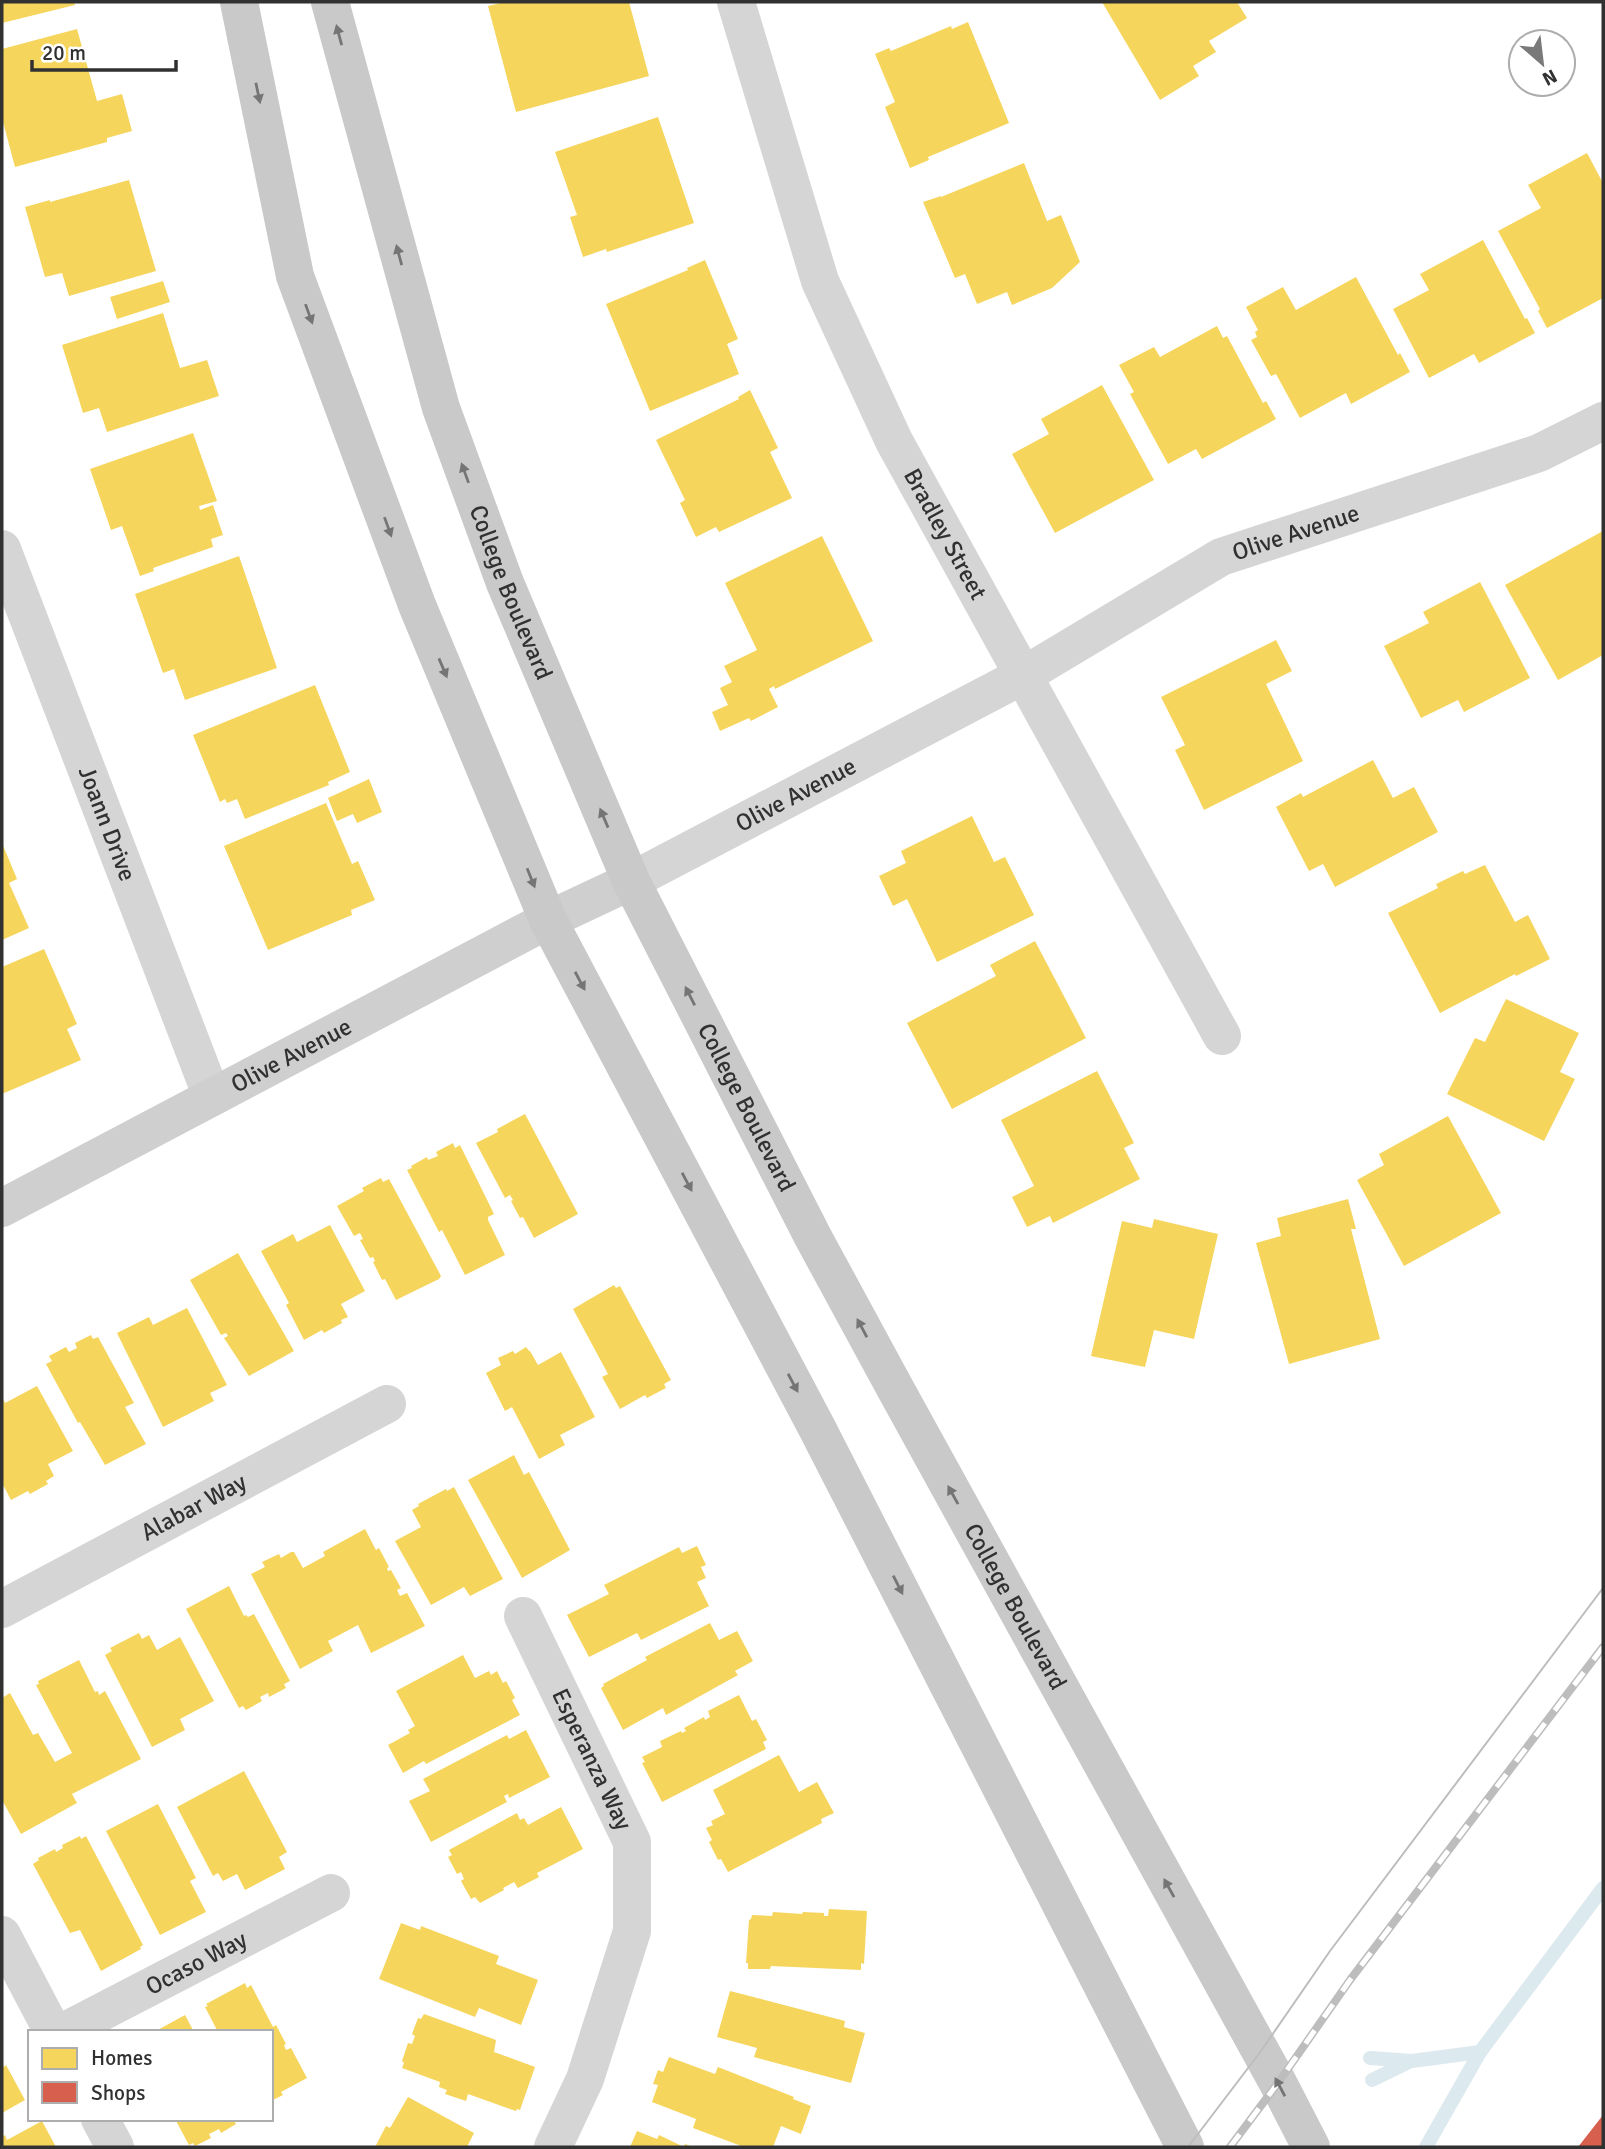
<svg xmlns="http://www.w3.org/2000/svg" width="1605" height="2149" font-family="Signika,sans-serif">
	<rect width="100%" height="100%" fill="#fff"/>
	<g fill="#f6d55c">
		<path d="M2 2H74L75 5 2 23Z"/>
		<path d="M505 2H629L649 76 516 112 488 6Z"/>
		<path d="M1102 2H1237L1247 18 1209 41 1216 52 1193 66 1199 76 1160 100Z"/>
		<path d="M968 22 1009 123 928 157 929 160 910 168 885 107 895 102 875 54 889 48 891 51 951 26 952 29Z"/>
		<path d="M77 29 97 101 122 94 132 131 107 138V142L15 167 2 118V49Z"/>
		<path d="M658 117 694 223 607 252 606 249 583 257 570 217 577 215 555 152Z"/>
		<path d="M1587 153 1603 183V298L1547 328 1538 311 1540 309 1498 231 1541 208 1528 185Z"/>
		<path d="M1024 163 1047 221 1061 215 1080 262 1052 288 1012 305 1007 292 977 304 965 274 955 278 923 202 941 196V197Z"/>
		<path d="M129 180 156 271 69 296 62 273 45 277 25 207 50 200V202Z"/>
		<path d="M1483 240 1525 319 1527 318 1535 333 1479 363 1474 354 1429 378 1393 309 1429 290 1420 274Z"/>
		<path d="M705 260 738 339 727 344 739 374 650 411 606 304 688 270 687 268Z"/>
		<path d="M1356 277 1398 355 1400 353 1410 372 1351 404 1346 393 1300 418 1276 374 1271 376 1251 340 1257 337 1255 332 1258 330 1246 307 1283 287 1296 310Z"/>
		<path d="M163 281 170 302 117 319 110 297Z"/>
		<path d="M163 313 180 368 207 360 219 396 107 432 99 408 83 413 62 345Z"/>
		<path d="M1217 326 1223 338 1227 336 1263 403 1266 401 1276 419 1202 459 1196 449 1168 464 1130 394 1134 392 1119 365 1154 347 1160 357Z"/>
		<path d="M1102 385 1154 480 1055 533 1012 454 1049 434 1041 419Z"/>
		<path d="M750 390 778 448 770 452 792 498 719 532 716 527 696 537 680 503 685 500 656 440 739 399 738 397Z"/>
		<path d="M193 433 217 501 199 506 200 510 213 505 223 535 211 539 213 547 153 568 154 571 140 576 122 526 111 530 90 469Z"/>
		<path d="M1603 531V655L1558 680 1505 585Z"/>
		<path d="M822 536 873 641 775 689 774 686 769 689 778 707 751 721 749 718 720 731 712 712 728 705 720 688 732 682 724 666 757 650 725 583Z"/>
		<path d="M239 556 277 668 185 700 174 669 163 673 135 594Z"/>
		<path d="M1480 582 1530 678 1464 712 1458 700 1421 718 1384 646 1429 623 1423 612Z"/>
		<path d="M1276 640 1292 671 1266 684 1303 761 1204 810 1175 750 1185 745 1161 697Z"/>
		<path d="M315 685 350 772 328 782 329 785 245 819 237 799 227 803 225 799 220 802 193 735Z"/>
		<path d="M1373 760 1393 798 1414 787 1438 832 1335 887 1323 864 1309 871 1276 807 1301 793 1303 797Z"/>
		<path d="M369 779 382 812 357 823 353 814 337 821 328 798Z"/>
		<path d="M326 803 352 864 358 861 375 900 351 910 352 915 268 950 224 846Z"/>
		<path d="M972 816 994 862 1005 857 1034 915 937 962 907 899 893 906 879 876 906 863 901 851Z"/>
		<path d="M2 843 17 879 9 883 29 928 2 940Z"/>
		<path d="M1485 865 1515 922 1528 915 1550 959 1516 976 1515 974 1440 1013 1388 913 1438 888 1436 884 1463 871 1465 874Z"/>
		<path d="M1035 941 1086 1038 952 1109 907 1023 996 976 990 965Z"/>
		<path d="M44 949 77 1024 67 1029 81 1060 2 1094V967Z"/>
		<path d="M1506 999 1579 1033 1560 1072 1575 1079 1544 1141 1447 1094 1475 1038 1485 1042Z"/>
		<path d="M1097 1071 1134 1143 1124 1148 1140 1179 1053 1223 1050 1216 1027 1227 1012 1197 1034 1186 1001 1120Z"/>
		<path d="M525 1114 578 1214 534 1238 523 1217 520 1218 511 1201 513 1200 510 1195 505 1198 476 1143 498 1132 497 1129Z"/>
		<path d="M1448 1116 1501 1213 1404 1266 1357 1180 1384 1165 1379 1154Z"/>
		<path d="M453 1143 455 1148 460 1145 494 1214 488 1217V1220L505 1255 465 1275 442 1230 439 1232 407 1170 412 1168 411 1166 427 1157 428 1160 438 1156 436 1152Z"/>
		<path d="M381 1178 383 1182 389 1179 441 1276 439 1279 396 1300 385 1279 382 1280 373 1262 375 1261 373 1257 370 1258 360 1240 363 1239 360 1233 354 1236 337 1206 364 1191 362 1188Z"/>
		<path d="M1348 1199 1356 1229H1351L1380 1339 1289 1364 1256 1243 1281 1236 1277 1218Z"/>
		<path d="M1154 1219 1218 1234 1194 1339 1154 1330 1145 1367 1091 1356 1122 1221 1152 1228Z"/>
		<path d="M330 1225 365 1291 341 1304 348 1317 341 1320 342 1323 324 1333 322 1330 304 1340 286 1305 289 1303 261 1251 293 1234 297 1242Z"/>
		<path d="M238 1253 294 1351 249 1376 224 1338 228 1336 226 1333 221 1335 190 1280Z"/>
		<path d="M614 1285 616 1288 620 1286 671 1380 664 1384 666 1388 647 1398 645 1395 620 1409 602 1377 608 1374 573 1309Z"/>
		<path d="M187 1308 227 1385 210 1393 214 1401 163 1427 117 1333 149 1317 153 1325Z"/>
		<path d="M91 1335 93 1339 98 1337 134 1403 125 1407 146 1444 105 1465 80 1422 78 1423 46 1364 52 1361 49 1356 66 1347 69 1352 77 1348 75 1343Z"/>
		<path d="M526 1347 529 1351H530L538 1365 561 1352 595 1417 560 1435 565 1445 539 1459 512 1407 505 1411 486 1373 501 1365 498 1358 513 1351 515 1354Z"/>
		<path d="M37 1386 73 1451 48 1464 54 1476 46 1481 48 1484 30 1494 28 1491 11 1500 2 1483V1397L5 1403Z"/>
		<path d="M514 1455 524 1475 529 1472 570 1550 522 1578 468 1480Z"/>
		<path d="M454 1487 503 1579 470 1596 464 1587 431 1605 395 1541 421 1527 412 1510 419 1506 418 1504 446 1489 447 1491Z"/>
		<path d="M365 1529 376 1550 379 1548 389 1567 387 1568 388 1571 391 1570 401 1588 397 1590 400 1596 407 1593 425 1626 371 1653 358 1625 328 1641 333 1651 300 1669 251 1574 265 1567 262 1562 279 1554 281 1558 291 1552H294L303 1568 325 1556 323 1552Z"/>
		<path d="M697 1546 706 1565 701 1567 706 1578 697 1582 709 1606 641 1640 637 1633 589 1657 567 1615 609 1594 604 1585 679 1547 682 1553Z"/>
		<path d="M229 1586 244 1616 246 1615 248 1617 254 1614 290 1681 284 1684 286 1688 269 1697 268 1693 260 1697 262 1701 246 1710 243 1706 239 1708 186 1609Z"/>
		<path d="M710 1623 719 1640 737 1631 753 1661 735 1671 738 1675 666 1715 663 1708 623 1730 601 1688 604 1686 603 1684 647 1660 645 1657Z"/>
		<path d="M139 1633 142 1639 149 1635 157 1650 180 1637 214 1701 180 1719 185 1730 152 1747 105 1655 112 1651 110 1648Z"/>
		<path d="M463 1655 475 1678 489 1671 491 1675 497 1671 503 1683 506 1681 515 1698 512 1700 520 1715 426 1764 424 1761 403 1773 388 1745 410 1733 408 1730 415 1726 396 1691Z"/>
		<path d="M79 1660 95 1692 98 1691 99 1695 105 1691 141 1759 72 1794 77 1803 21 1834 2 1800V1698L10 1693 33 1735 38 1733 55 1762 72 1753 36 1685 39 1684 38 1681Z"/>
		<path d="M739 1695 752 1721 756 1719 767 1740 763 1742 766 1749 662 1802 642 1763 645 1762 642 1757 662 1747 660 1741 681 1731 682 1733 686 1731 684 1728 704 1717 705 1720 710 1717 708 1711Z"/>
		<path d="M526 1730 550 1777 509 1798 508 1794 504 1796 507 1802 431 1842 409 1801 430 1791 423 1779 507 1735 509 1739Z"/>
		<path d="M779 1755 799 1792 817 1782 834 1813 821 1819 822 1823 728 1872 721 1859 718 1860 709 1842 712 1840 706 1828 713 1825 711 1821 725 1814 713 1790Z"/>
		<path d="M244 1771 287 1852 279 1857 285 1869 245 1890 237 1874 223 1881 218 1873 213 1876 177 1807Z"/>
		<path d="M158 1804 196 1878 190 1881 206 1912 160 1935 106 1831Z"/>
		<path d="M561 1807 583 1849 537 1873 539 1877 518 1888 514 1882 503 1888 504 1890 480 1903 475 1897 471 1899 461 1881 464 1879 461 1872 457 1874 448 1857 452 1855 449 1850 517 1813 520 1820 524 1818 528 1825Z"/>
		<path d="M80 1836 81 1839 86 1836 143 1945 140 1947 141 1949 101 1971 80 1930 70 1933 33 1864 39 1860 38 1858 55 1849 56 1852 63 1848 62 1845Z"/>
		<path d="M829 1909 867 1911 864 1964 861 1963V1970L771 1966 770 1969H748V1963H746L749 1920 751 1919 752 1915 772 1916 773 1912 802 1914 803 1912 824 1913V1916H828Z"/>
		<path d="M401 1923 420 1930 421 1926 499 1956 496 1964 538 1980 521 2025 479 2008 475 2017 379 1979Z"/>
		<path d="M245 1983 247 1988 251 1985 273 2027 276 2025 286 2044 284 2045 286 2050 291 2048 307 2078 281 2092 283 2095 271 2101V2032H218L205 2007 208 2006 206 2004Z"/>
		<path d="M730 1991 845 2021 844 2027 865 2033 851 2083 754 2057 757 2048 717 2037Z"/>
		<path d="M424 2014 496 2040 494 2052 535 2067 520 2110 517 2109 516 2111 468 2094 466 2101 445 2094 447 2090 439 2087 440 2082 402 2068 404 2063 402 2061 408 2043 412 2044 415 2036 412 2034 418 2018 421 2019Z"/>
		<path d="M185 2015 194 2032H154Z"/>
		<path d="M669 2057 715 2074 718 2067 794 2097 793 2099 811 2106 801 2134 781 2126 773 2147H744L693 2128 696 2119 652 2102 658 2085 653 2084 658 2070 663 2072Z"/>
		<path d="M2 2063 4 2067 6 2065 25 2100 2 2113Z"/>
		<path d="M408 2097 474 2133 467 2147H375L386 2126 390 2128Z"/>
		<path d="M175 2119H233L236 2124 221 2133 219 2129 209 2134 211 2138 195 2146 193 2143 189 2145Z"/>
		<path d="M42 2121 56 2147H2V2137L5 2135 7 2140Z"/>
		<path d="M637 2131 657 2139 659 2135 684 2147 685 2144 693 2147H630Z"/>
	</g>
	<path fill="#d6604d" d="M1603 2115V2147H1578Z"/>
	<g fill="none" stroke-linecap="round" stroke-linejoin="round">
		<g stroke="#dce9ee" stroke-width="14">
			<path d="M1370 2058 1412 2061 1480 2052"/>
			<path d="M1372 2080 1411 2061"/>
			<path d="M1426 2147 1480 2052 1603 1888"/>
		</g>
		<g stroke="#d5d5d5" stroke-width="38">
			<path id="s1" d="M736 2 820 281 894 441 1222 1036"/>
			<path id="s2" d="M2 549 212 1097"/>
			<path id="s3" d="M631 881 1024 675 1221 557 1539 453 1603 421"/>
			<path id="s4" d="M2 1609 387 1404"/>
			<path id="s5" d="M523 1616 632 1842V1931L585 2079 553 2147"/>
			<path d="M2 1935 53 2032"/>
			<path id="s6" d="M63 2032 331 1893"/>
			<path d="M100 2119 115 2147"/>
		</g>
		<path stroke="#cfcfcf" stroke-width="38" id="s7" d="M2 1208 548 920 631 881"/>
		<g stroke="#c9c9c9" stroke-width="38">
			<path d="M239 2 295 276 417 605 548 920 817 1428 1185 2147"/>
			<path id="s8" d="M330 2 441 408 505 583 631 881 813 1237 895 1388 1278 2083 1311 2147"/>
		</g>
		<path stroke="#bdbdbd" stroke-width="2" d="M1188 2147 1261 2051 1330 1951 1603 1588"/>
		<defs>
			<path id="rail" d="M1230 2147 1278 2083 1350 1980 1603 1647"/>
		</defs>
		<use href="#rail" stroke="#bdbdbd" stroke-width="8"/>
		<use href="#rail" stroke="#fff" stroke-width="5" stroke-dasharray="16" stroke-linecap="butt"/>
	</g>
	<defs><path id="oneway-solid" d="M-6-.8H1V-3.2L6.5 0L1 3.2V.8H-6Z" transform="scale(1.75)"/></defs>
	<g fill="#757575">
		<use href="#oneway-solid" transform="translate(339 35) rotate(-105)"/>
		<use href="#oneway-solid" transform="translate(258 93) rotate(78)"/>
		<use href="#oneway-solid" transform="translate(399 255) rotate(-105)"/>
		<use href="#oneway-solid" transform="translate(309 314) rotate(70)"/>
		<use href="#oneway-solid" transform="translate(465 473) rotate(-110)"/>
		<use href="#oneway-solid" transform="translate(388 527) rotate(70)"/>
		<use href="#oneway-solid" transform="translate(443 668) rotate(67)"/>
		<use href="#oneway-solid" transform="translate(604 818) rotate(-113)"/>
		<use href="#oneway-solid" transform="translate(531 878) rotate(68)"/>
		<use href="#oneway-solid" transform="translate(580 981) rotate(62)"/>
		<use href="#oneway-solid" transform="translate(690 996) rotate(-117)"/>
		<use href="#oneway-solid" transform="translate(687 1182) rotate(62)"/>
		<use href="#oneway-solid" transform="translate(862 1328) rotate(-118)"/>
		<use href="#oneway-solid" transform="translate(793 1383) rotate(62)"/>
		<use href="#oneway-solid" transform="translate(953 1495) rotate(-119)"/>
		<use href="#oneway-solid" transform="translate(898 1585) rotate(63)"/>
		<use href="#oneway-solid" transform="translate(1169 1888) rotate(-119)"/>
		<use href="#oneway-solid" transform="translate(1280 2087) rotate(-118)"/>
	</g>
	<g text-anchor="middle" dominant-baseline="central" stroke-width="7" stroke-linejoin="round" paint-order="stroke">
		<g font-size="24" fill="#313131" stroke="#fff">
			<text stroke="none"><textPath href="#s1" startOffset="574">Bradley Street</textPath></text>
			<text stroke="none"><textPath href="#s3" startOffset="752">Olive Avenue</textPath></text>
			<text stroke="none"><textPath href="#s8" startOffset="618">College Boulevard</textPath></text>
			<text stroke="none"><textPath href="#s3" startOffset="186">Olive Avenue</textPath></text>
			<text stroke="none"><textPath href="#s2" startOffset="294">Joann Drive</textPath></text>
			<text stroke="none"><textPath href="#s7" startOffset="327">Olive Avenue</textPath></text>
			<text stroke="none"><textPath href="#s8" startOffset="1185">College Boulevard</textPath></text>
			<text stroke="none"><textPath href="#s4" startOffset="217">Alabar Way</textPath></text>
			<text stroke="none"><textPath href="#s8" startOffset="1752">College Boulevard</textPath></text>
			<text stroke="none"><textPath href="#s5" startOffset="159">Esperanza Way</textPath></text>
			<text stroke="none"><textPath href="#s6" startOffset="150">Ocaso Way</textPath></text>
		</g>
	</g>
	<rect width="1605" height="2149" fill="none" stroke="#313131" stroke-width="7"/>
	<rect x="28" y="2030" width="245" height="91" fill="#ffffff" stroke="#adadad" stroke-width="2"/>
	<rect x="42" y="2048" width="35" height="21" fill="#f6d55c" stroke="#adadad" stroke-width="2"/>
	<text x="91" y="2065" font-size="21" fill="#313131">Homes</text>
	<rect x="42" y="2082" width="35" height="21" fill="#d6604d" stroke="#adadad" stroke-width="2"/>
	<text x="91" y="2100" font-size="21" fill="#313131">Shops</text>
	<g transform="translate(1542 63) rotate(152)"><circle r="33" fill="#ffffff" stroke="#adadad" stroke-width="2"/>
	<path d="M0-5L12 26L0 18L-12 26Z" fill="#797979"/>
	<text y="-10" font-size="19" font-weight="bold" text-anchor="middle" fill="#313131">N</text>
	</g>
	<path d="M32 60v10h144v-10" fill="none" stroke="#313131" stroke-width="3.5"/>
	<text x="42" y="60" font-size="21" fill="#313131" stroke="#ffffff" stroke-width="5" paint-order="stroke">20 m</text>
</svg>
